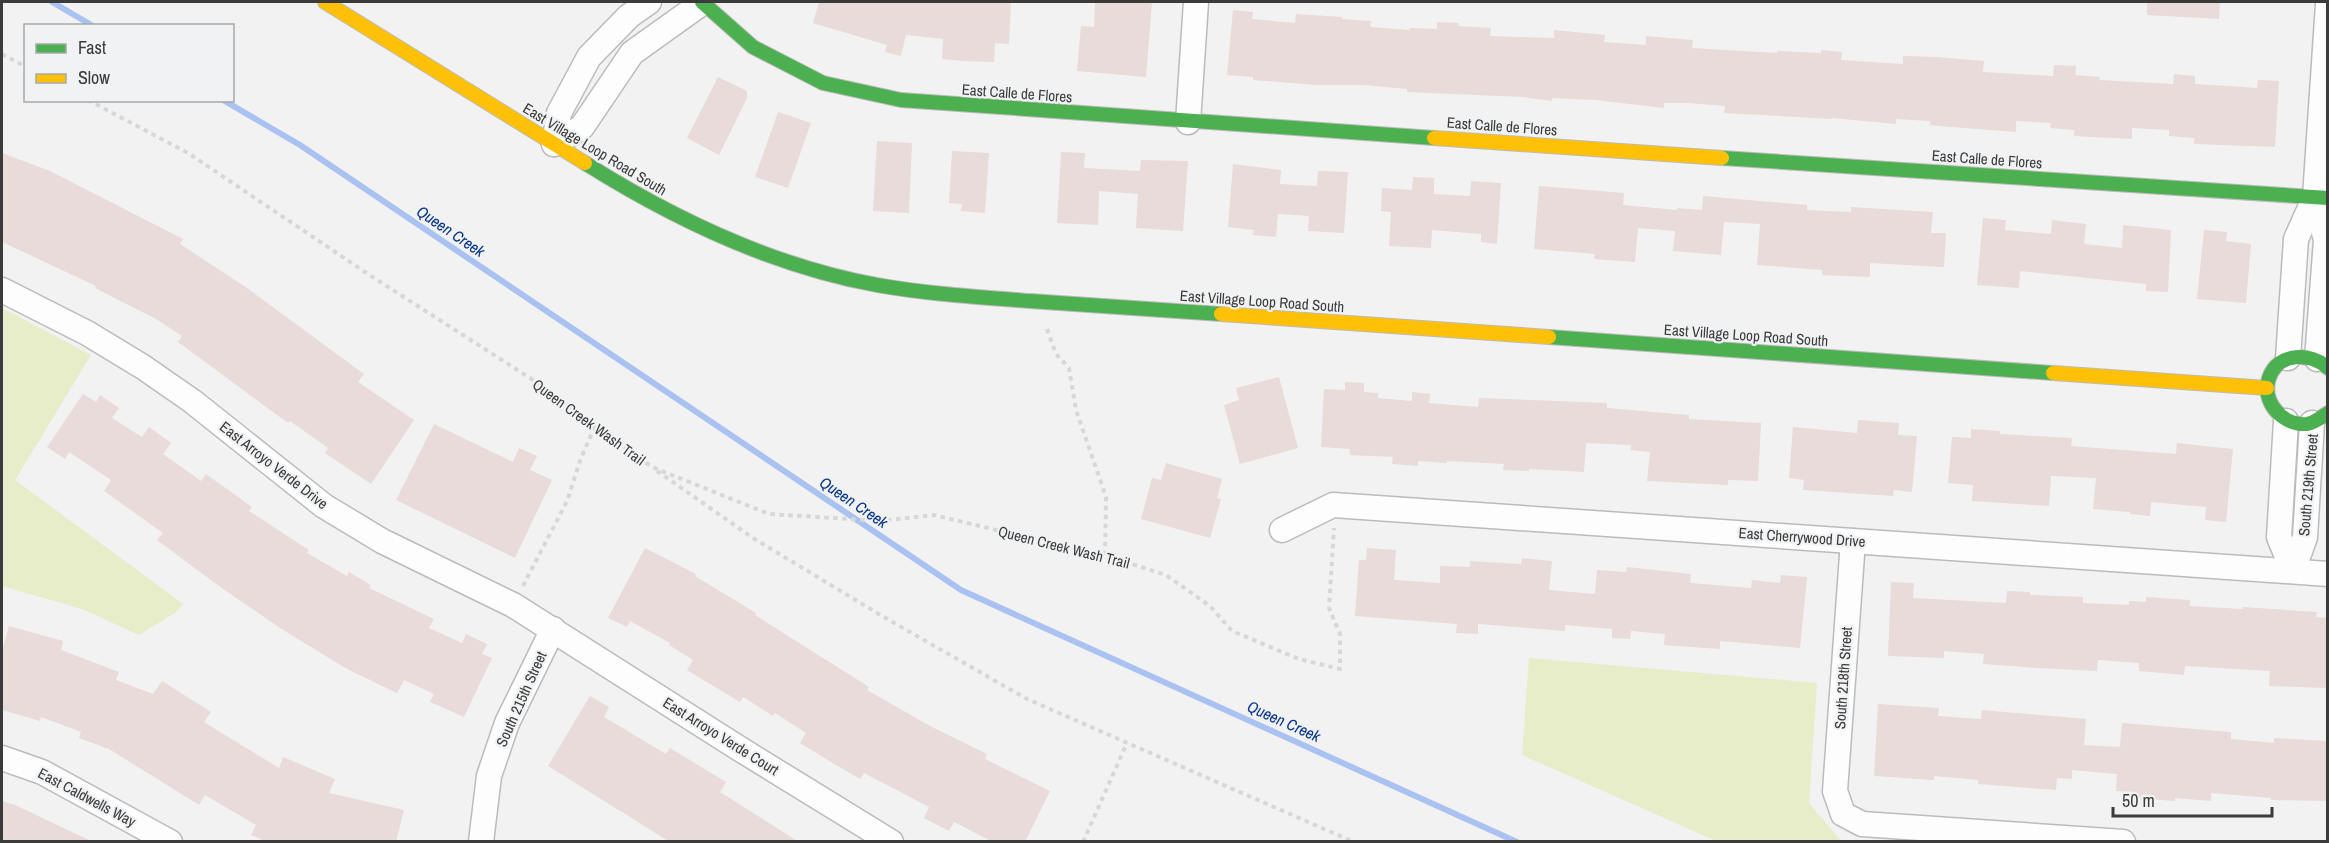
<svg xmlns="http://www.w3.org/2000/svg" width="2329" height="843" font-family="'Archivo Narrow',sans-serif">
	<rect width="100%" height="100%" fill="#f2f2f2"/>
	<g fill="#e6edc8">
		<path d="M2 308 91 355 15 480 183 604 176 612 139 635 82 609 2 586Z"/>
		<path d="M1529 658 1817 683 1809 803 1841 841H1716L1522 755Z"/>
	</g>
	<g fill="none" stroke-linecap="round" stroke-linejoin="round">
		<g stroke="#aac2f1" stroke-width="6">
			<path d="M52 2 93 26"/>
			<path d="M223 100 300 145 961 590 1517 842"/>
		</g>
	</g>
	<g fill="#e8dbd9">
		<path d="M819 2H1011L1009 44 995 43 994 62 964 61 942 59 943 39 906 35 901 56 885 52 887 45 813 23Z"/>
		<path d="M1095 2H1152L1146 77 1077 71 1081 26 1094 27Z"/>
		<path d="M2147 2H2220L2219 19 2147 15Z"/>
		<path d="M1233 10 1253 12 1252 19 1295 23 1296 14 1342 17V19L1371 21 1370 27 1410 30V28L1437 29V22L1459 23 1458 26 1491 28 1490 36 1554 38V30L1605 35 1604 42 1646 45V36L1693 40 1692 48 1777 53 1778 51 1821 53V50L1842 52 1841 60 1903 64V56L1936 57 1984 61 1983 72 2053 76 2054 65 2076 66 2075 75 2100 77 2099 80 2173 84 2174 74 2195 76V84L2228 86 2257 88 2258 80 2279 81 2275 147 2194 144V138L2169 136V130L2132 128V139L2074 136V130L2050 128 2051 123 2016 121V132L1951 127 1930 125V121L1896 119V124L1832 118V119L1724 113 1725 106 1688 103H1664V108L1595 100 1552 98V101L1523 97 1407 92V89L1363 85H1317L1253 80V77L1227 75Z"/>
		<path d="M718 77 747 91V98L719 155 687 138Z"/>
		<path d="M778 112 811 123 788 188 755 177Z"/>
		<path d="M877 141 912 143 909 213 873 211Z"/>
		<path d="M952 151 989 153 985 213 961 211 962 204 949 203Z"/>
		<path d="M1061 152 1085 153 1084 168 1140 171 1141 160 1188 161 1183 231 1136 228 1138 194 1099 191 1098 225 1057 223Z"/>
		<path d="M2 153 50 171 183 239 180 244 247 288 364 374 358 382 414 420 371 484 325 453 328 448 290 421 288 423 178 342 182 336 156 319 95 288 96 286 2 242Z"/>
		<path d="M1233 164 1281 170 1280 184 1317 186 1318 171 1348 172 1344 233 1308 231 1309 216 1278 214 1276 237 1253 235 1254 230 1228 227Z"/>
		<path d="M1413 177 1434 178V194L1470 196 1471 181 1501 183 1497 244 1481 242V234L1432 230 1431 248 1389 246 1391 212 1381 211 1382 188 1412 190Z"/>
		<path d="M1539 186 1624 193 1623 205 1677 210V208L1702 210 1703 196 1807 205V210L1851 212V207L1933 212 1931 233H1946L1944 267 1870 263V277L1822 275V270L1757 265 1760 224 1724 222 1721 255 1673 251 1675 231 1638 228 1635 262 1594 259 1595 254 1534 249Z"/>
		<path d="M1983 218 2006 220 2005 230 2051 234 2052 220 2086 224 2084 244 2122 248 2123 225 2171 230 2168 292 2146 291V284L2020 271 2019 288 1977 285Z"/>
		<path d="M2204 230 2227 232 2226 241 2251 244 2246 303 2197 299Z"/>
		<path d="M1279 377 1298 448 1240 464 1224 405 1239 400 1236 388Z"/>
		<path d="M1345 382 1364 383V392L1378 393V398L1412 401V392L1430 394 1429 403 1478 407 1479 398 1607 403V408L1689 415V419L1761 423 1758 481 1728 480V485L1647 481 1650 452 1630 450 1631 445 1586 443 1584 472 1529 469V471L1503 470 1504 464 1447 461V463L1418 461V466L1392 464 1393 457 1350 455V449L1321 447 1324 389 1345 390Z"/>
		<path d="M83 394 96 402 100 395 119 408 112 418 142 437 149 427 171 443 163 454 201 481 206 474 252 507 249 511 309 550 307 553 347 576 349 572 371 585 369 588 434 619 429 628 462 643 466 634 487 644 482 654 492 658 464 717 430 702 434 694 404 680 397 693 347 669 280 628 219 586 157 540 163 533 104 491 111 480 69 452 65 459 47 447Z"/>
		<path d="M1858 420 1899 423 1898 435 1917 436 1912 492 1894 490 1893 496 1803 490 1804 480 1789 478 1793 427 1857 433Z"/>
		<path d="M434 424 513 462 519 448 537 456 530 470 552 480 515 558 396 500Z"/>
		<path d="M1971 429 2000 431V434L2072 438 2071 446 2176 454 2177 443 2233 449 2226 522 2205 520 2206 507 2151 502 2150 516 2130 514V512L2093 509 2096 478 2051 476 2049 506 1972 501 1973 485 1948 483 1952 437 1971 438Z"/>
		<path d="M1166 463 1222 479 1217 498 1221 499 1210 538 1141 519 1152 478 1161 480Z"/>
		<path d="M645 548 696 574 695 576 756 613 755 615 869 687 867 690 932 727 987 754 985 759 1050 791 1025 842H993L954 822 949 831 924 818 929 807 864 773 860 779 836 765 800 743 806 733 775 713 773 716 743 697 740 702 687 670 693 660 669 645 670 643 630 621 627 627 608 618Z"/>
		<path d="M1367 548 1396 550 1394 580 1440 583V566L1470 567V561L1521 564 1522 558 1552 561 1549 590 1595 594 1597 570 1626 572 1627 567 1691 574 1690 583 1751 588 1752 580 1780 583 1781 575 1807 577 1800 648 1720 641V649L1664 645 1665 634 1631 631 1630 639 1612 638V629L1565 625V631L1478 624V634L1456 633 1457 624 1355 616 1359 560H1366Z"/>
		<path d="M1891 582 1914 583 1913 598 2006 603 2007 591 2030 592V595L2083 597V603L2129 605V601L2146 602V597L2190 600V606L2243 609V607L2317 612 2316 617 2328 618V688L2269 686 2270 671 2185 666 2184 675 2139 671V663L2098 660 2097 671 2038 668 1983 664 1984 654 1944 651V658L1888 656Z"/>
		<path d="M9 626 63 641 61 650 119 672 116 680 153 694 162 681 211 712 204 722 279 768 283 757 335 779 329 793 404 810 396 842H267L251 835 256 825 205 795 199 805 109 749 79 738 81 732 41 717 40 721 2 710V651Z"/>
		<path d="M590 696 609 707 604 717 666 754 670 748 726 782 720 792 799 842H670L548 766Z"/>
		<path d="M1878 704 1939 708 1938 716 1981 719 1982 710 2086 719 2084 745 2120 747 2122 723 2231 732V739L2274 743V738L2328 741V801L2271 800V798L2211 793V801L2175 798V801L2135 798V792L2116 791 2117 774 2072 770V779L2057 778 2056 790 1978 784V780L1934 776V780L1874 776Z"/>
		<path d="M2 801 15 805 93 842H2Z"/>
	</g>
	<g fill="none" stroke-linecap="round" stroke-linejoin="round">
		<defs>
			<g id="street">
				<path d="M1188 122 1196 2"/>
				<path d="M554 144 582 127 632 53 702 3"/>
				<path d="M554 144 559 113 589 57 629 16 649 2"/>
				<path d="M2 290 87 333 143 367 192 401 324 506 382 541 513 605 740 749 891 842"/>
				<path d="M2288 358 2296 239 2315 197"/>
				<path d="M2317 359 2326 240 2315 197 2328 4"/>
				<path d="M2286 421 2279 537 2293 571"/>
				<path d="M1282 530 1333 505 2328 574"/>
				<path d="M1853 541 1835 791 1843 814 1862 824 2123 842"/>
				<path d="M2293 571 2305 537 2312 423"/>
				<path d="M2 758 42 772 170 842"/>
				<path d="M481 842 489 776 507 723 553 629"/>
			</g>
			<g id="fast">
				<path d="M702 2 753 47 823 83 901 100 1434 138"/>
				<path d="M1722 158 2328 198"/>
				<path d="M585 163C674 219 772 266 877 285 927 294 979 297 1030 301 1094 305 1157 310 1221 314"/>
				<path d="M1549 337 2053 373"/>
				<path d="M2328 368C2311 352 2278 352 2269 378 2261 402 2283 426 2307 424 2314 423 2322 417 2328 413"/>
			</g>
			<g id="slow">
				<path d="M325 2 585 163"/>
				<path d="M1434 138 1722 158"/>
				<path d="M1221 314 1549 337"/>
				<path d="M2053 373 2267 388"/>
			</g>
		</defs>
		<use href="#street" stroke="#bbbbbc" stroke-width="27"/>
		<use href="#fast" stroke="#bbbbbc" stroke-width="16"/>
		<use href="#slow" stroke="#bbbbbc" stroke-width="16"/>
		<g stroke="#d6d7d7" stroke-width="4" stroke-dasharray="4.5 4.5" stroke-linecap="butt">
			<path d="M2 54 26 67"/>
			<path d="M88 100 188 153 368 274 533 380 652 467 769 514 881 521 934 515 1113 558 1166 575 1210 606 1232 631 1299 659 1340 669V634L1329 608 1334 528"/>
			<path d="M1047 329 1056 354 1069 368 1076 410 1106 497 1105 556"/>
			<path d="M657 471 753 538 882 616 1027 699 1354 842"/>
			<path d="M523 586 567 501 581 458 595 426"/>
			<path d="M1083 842 1127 743"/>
		</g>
		<use href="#street" stroke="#fdfdfd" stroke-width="24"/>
		<use href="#fast" stroke="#4caf50" stroke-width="14"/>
		<use href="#slow" stroke="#ffc107" stroke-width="14"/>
	</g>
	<g text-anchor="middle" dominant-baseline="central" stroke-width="4.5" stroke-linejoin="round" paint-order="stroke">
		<g font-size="15" fill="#3b3b3c" stroke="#f1f2f3">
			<text transform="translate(1017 93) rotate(4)">East Calle de Flores</text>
			<text transform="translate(1502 126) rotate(4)">East Calle de Flores</text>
			<text transform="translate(595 149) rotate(31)">East Village Loop Road South</text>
			<text transform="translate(1987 159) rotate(4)">East Calle de Flores</text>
			<text transform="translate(1262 301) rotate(4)">East Village Loop Road South</text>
			<text transform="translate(1746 335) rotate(4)">East Village Loop Road South</text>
			<text transform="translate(589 422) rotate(36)">Queen Creek Wash Trail</text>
			<text transform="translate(274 465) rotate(38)">East Arroyo Verde Drive</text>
			<text transform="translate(2308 485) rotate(-85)">South 219th Street</text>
			<text transform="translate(1802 537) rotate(4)">East Cherrywood Drive</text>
			<text transform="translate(1064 547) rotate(14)">Queen Creek Wash Trail</text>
			<text transform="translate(1843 678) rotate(-86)">South 218th Street</text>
			<text transform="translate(521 699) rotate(-66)">South 215th Street</text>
			<text transform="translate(721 736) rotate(32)">East Arroyo Verde Court</text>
			<text transform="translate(87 797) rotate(28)">East Caldwells Way</text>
		</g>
		<g font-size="16" font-style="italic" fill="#083490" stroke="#f1f2f3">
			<text transform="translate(451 231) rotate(34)">Queen Creek</text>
			<text transform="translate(854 502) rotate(34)">Queen Creek</text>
			<text transform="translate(1284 721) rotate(24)">Queen Creek</text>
		</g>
	</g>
	<rect width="2329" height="843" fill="none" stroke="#3b3b3c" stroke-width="6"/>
	<rect x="24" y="24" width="210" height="78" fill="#f1f2f3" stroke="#a8a9aa" stroke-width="1.5"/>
	<rect x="36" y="44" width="30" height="9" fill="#4caf50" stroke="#a8a9aa" stroke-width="1.5"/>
	<text x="78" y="54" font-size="18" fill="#3b3b3c">Fast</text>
	<rect x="36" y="74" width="30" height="9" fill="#ffc107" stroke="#a8a9aa" stroke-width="1.5"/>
	<text x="78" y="84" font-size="18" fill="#3b3b3c">Slow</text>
	<path d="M2113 807v9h159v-9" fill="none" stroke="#3b3b3c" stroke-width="3"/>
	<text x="2122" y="807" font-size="18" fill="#3b3b3c" stroke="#f1f2f3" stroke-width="4.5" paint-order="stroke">50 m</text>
</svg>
